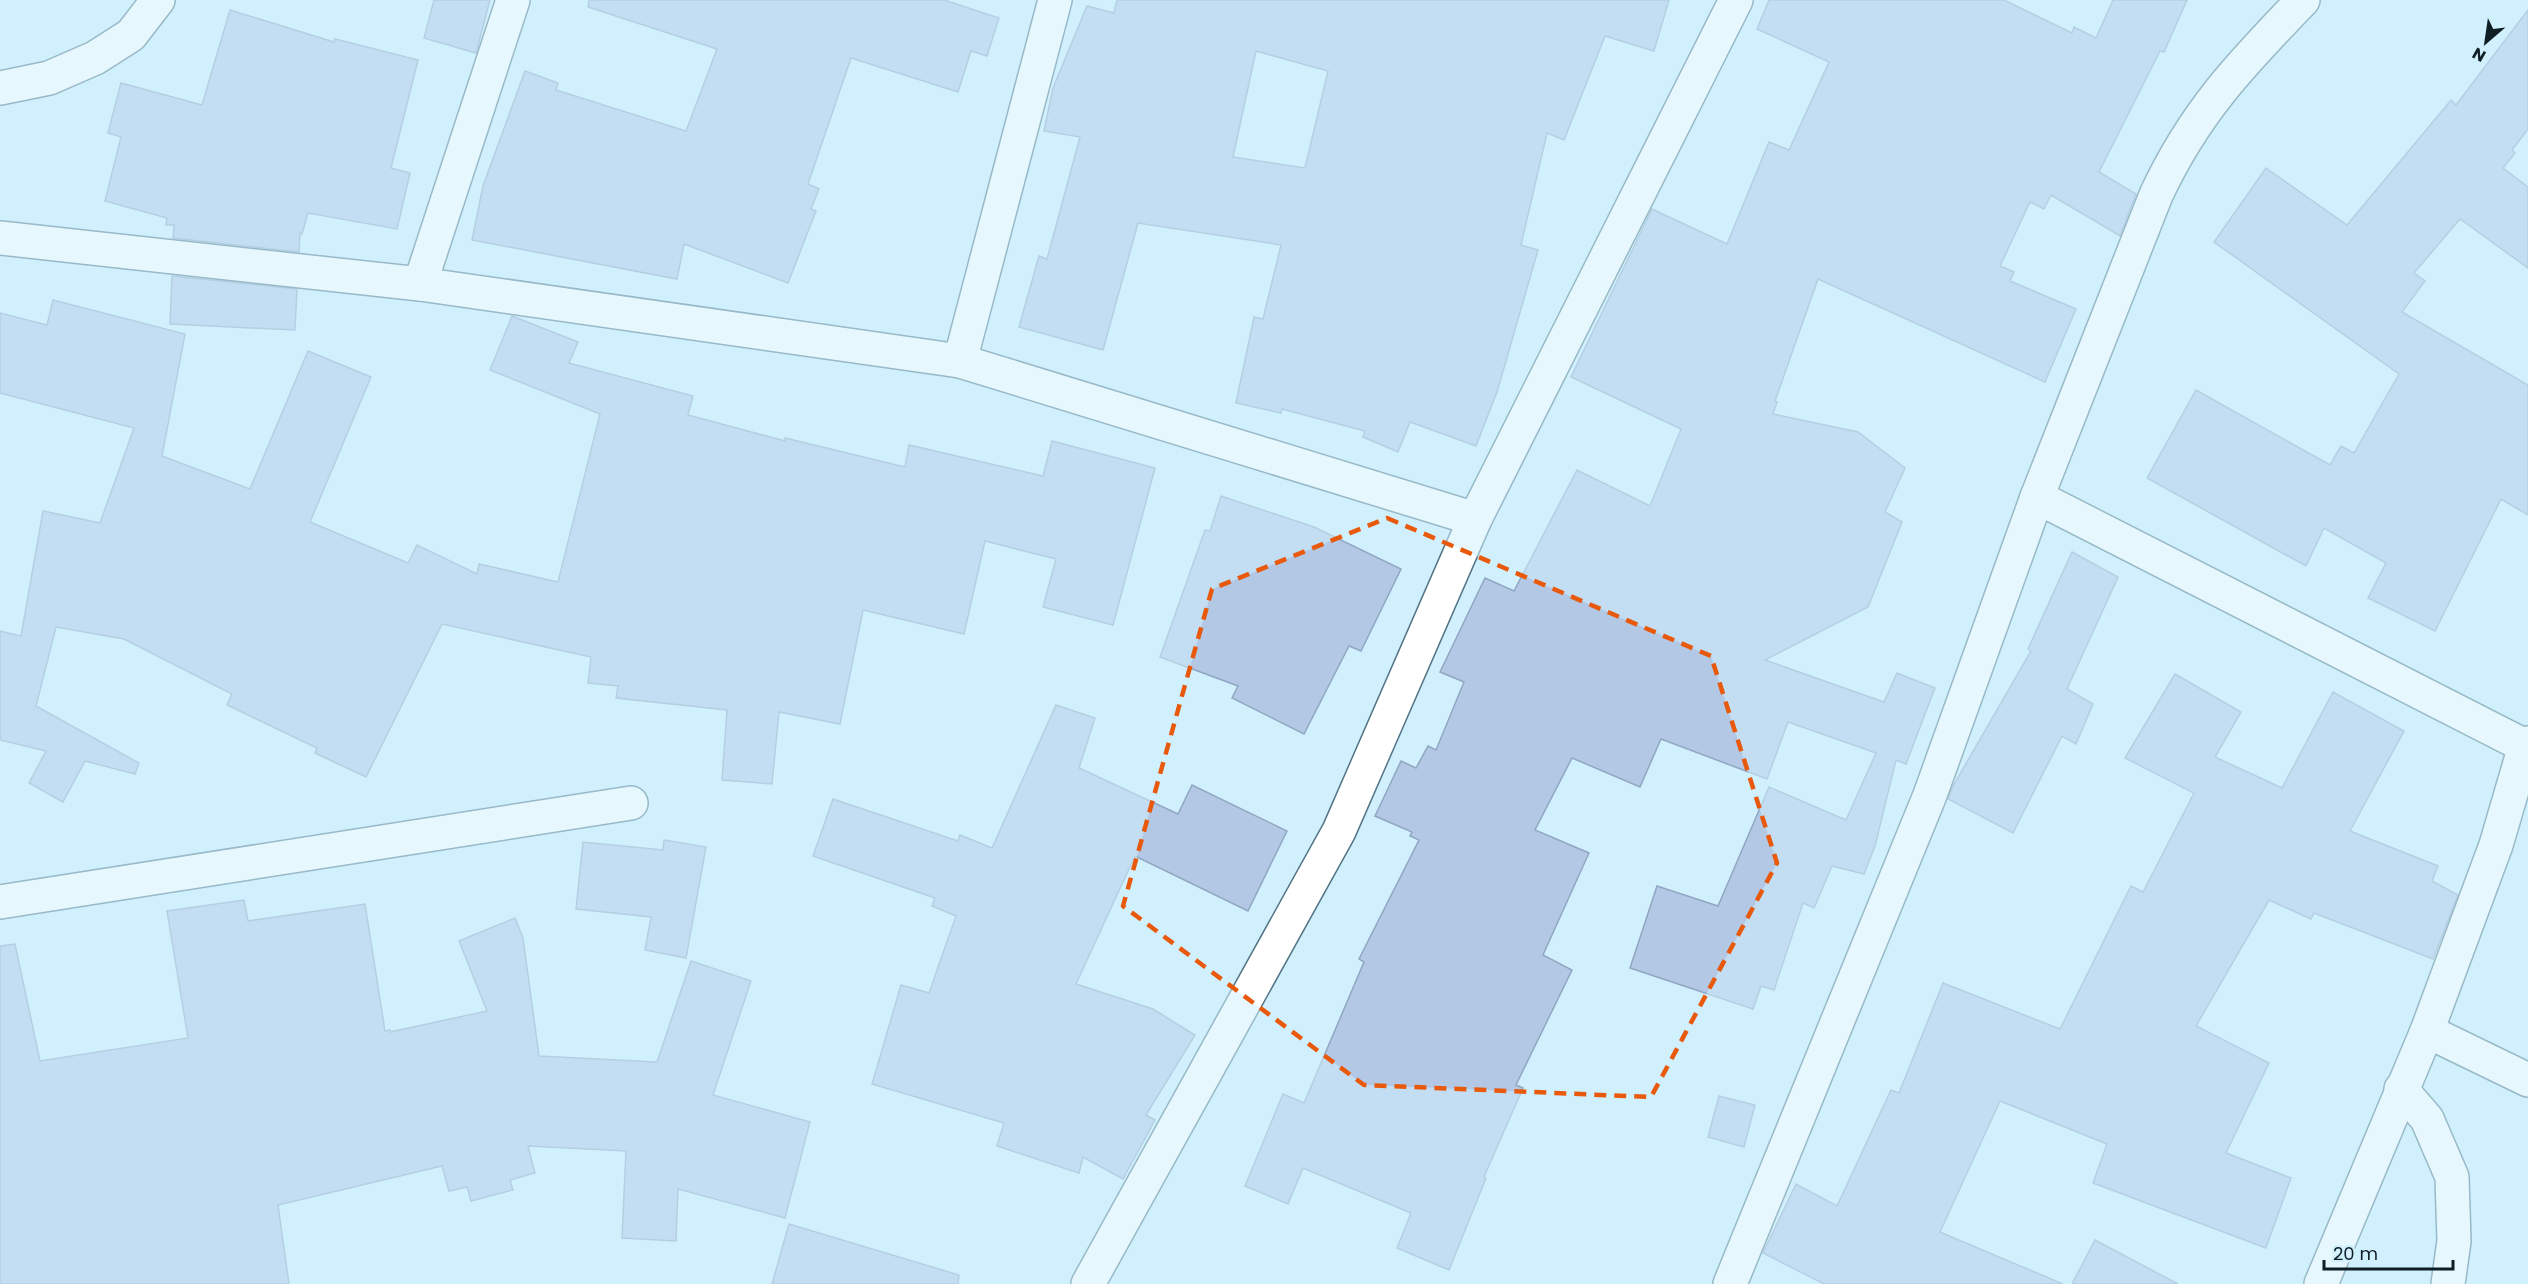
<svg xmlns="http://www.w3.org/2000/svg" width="2528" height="1284" font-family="Poppins,sans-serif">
	<rect width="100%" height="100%" fill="#d1f0fe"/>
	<g fill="#b2c8e5" stroke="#91a6c2" stroke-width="1.5" fill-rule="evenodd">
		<path d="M434 0H490L476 53 424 38Z"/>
		<path d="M589 0H944L999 18 987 56 971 51 958 92 851 58 808 184 819 189 811 209 816 211 788 283 684 244 677 279 472 240 483 186 525 71 558 83 556 90 686 131 717 49 588 7Z"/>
		<path d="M1117 0H1669L1654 51 1605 36 1564 140 1547 133 1521 245 1538 250 1497 392 1476 446 1410 422 1398 452 1363 437 1365 431 1282 409 1281 413 1236 403 1254 317 1263 319 1281 245 1138 223 1103 350 1019 327 1039 256 1047 259 1080 137 1044 131 1053 88 1087 6 1114 13ZM1256 51 1328 71 1305 168 1233 157Z"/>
		<path d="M1769 0H2004L2072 33 2074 27 2096 38 2113 0H2187L2164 52 2160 51 2099 172 2136 194 2120 236 2051 195 2044 209 2030 202 2000 266 2014 272 2010 281 2076 309 2045 382 1818 279 1775 401 1777 402 1773 414 1858 432 1905 468 1885 512 1902 522 1868 607 1765 660 1884 702 1897 673 1935 688 1906 764 1896 760 1875 846 1864 874 1832 866 1814 908 1803 903 1774 990 1761 986 1753 1009 1630 968 1657 886 1718 906 1769 787 1846 820 1876 753 1788 722 1767 779 1661 739 1640 787 1572 758 1535 830 1589 853 1543 955 1572 970 1516 1085 1523 1088 1484 1177 1486 1178 1449 1270 1397 1248 1411 1213 1303 1168 1288 1204 1245 1186 1283 1094 1304 1103 1364 962 1359 959 1419 840 1410 836 1412 832 1375 816 1401 761 1416 768 1428 746 1436 750 1464 682 1440 672 1485 578 1514 591 1577 470 1650 506 1681 429 1571 377 1652 209 1727 244 1769 142 1789 150 1829 62 1757 29Z"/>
		<path d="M230 10 334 42 335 39 418 60 391 168 410 173 397 229 308 213 302 234 300 233 299 252 173 238 174 225H166L167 218 105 201 121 137 108 133 121 83 202 105Z"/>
		<path d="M2528 10V129L2512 150 2515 153 2503 168 2528 187V268L2460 219 2414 273 2425 281 2402 312 2528 385V515L2501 499 2435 631 2368 598 2386 563 2324 528 2306 566 2147 478 2196 390 2330 465 2341 446 2354 453 2399 374 2214 242 2266 168 2347 225 2451 100 2456 105Z"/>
		<path d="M172 276 297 289 295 330 170 324Z"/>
		<path d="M53 300 185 334 162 456 250 489 308 351 371 377 310 522 408 563 417 545 477 574 479 564 558 582 600 414 490 370 512 316 578 342 569 363 693 396 688 415 785 441V438L905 467 909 445 1043 476 1052 441 1155 468 1113 625 1043 607 1056 559 985 541 964 634 863 610 840 724 779 712 772 784 722 780 727 710 616 698 618 686 588 683 591 657 442 624 366 777 315 753 317 748 227 705 232 694 124 639 56 627 36 706 139 763 135 774 85 761 63 802 29 783 46 751 0 740V631L21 636 43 511 100 523 134 428 0 393V313L47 325Z"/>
		<path d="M1221 496 1314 527 1401 569 1361 651 1349 646 1304 734 1232 698 1238 686 1160 657 1205 530 1210 531Z"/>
		<path d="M2072 552 2118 577 2067 689 2093 704 2076 744 2062 736 2013 833 1948 799 1953 786 2031 651 2028 649Z"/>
		<path d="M2175 674 2241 712 2215 757 2282 788 2333 692 2404 731 2350 831 2438 866 2432 881 2458 895 2433 959 2314 913 2311 919 2269 900 2196 1026 2269 1063 2226 1153 2291 1178 2266 1248 2093 1183 2107 1144 2000 1101 1940 1232 2063 1284H1824L1763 1253 1796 1184 1837 1206 1891 1090 1899 1093 1943 983 2060 1029 2131 886 2143 892 2194 793 2125 758Z"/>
		<path d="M1056 705 1095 718 1079 768 1178 814 1192 785 1287 831 1248 911 1135 856 1076 984 1153 1009 1195 1035 1146 1115 1155 1120 1123 1179 1083 1157 1079 1173 997 1146 1004 1123 872 1084 901 985 929 993 956 916 932 906 935 898 813 856 833 799 958 841 960 835 992 848Z"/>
		<path d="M664 840 706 847 686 958 645 950 651 917 576 909 583 842 663 850Z"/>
		<path d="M244 900 248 921 365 904 385 1031 390 1030V1032L487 1011 459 941 515 918 523 938 539 1056 657 1062 691 961 751 981 713 1095 810 1122 785 1218 678 1189 676 1241 622 1238 626 1151 528 1146 535 1173 510 1180 513 1190 471 1201 467 1187 449 1191 442 1166 278 1205 289 1284H0V946L15 944 40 1061 188 1038 167 911Z"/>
		<path d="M1719 1096 1755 1105 1744 1147 1708 1137Z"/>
		<path d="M789 1224 959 1275 958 1284H772Z"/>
		<path d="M2095 1240 2178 1284H2072Z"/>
	</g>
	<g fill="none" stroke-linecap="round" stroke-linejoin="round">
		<defs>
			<g id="street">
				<path d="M0 88 49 78 95 58 131 35 158 0"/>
				<path d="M0 238 420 284 960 361 1475 519"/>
				<path d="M420 284 513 0"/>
				<path d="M960 361 1055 0"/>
				<path d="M2037 497 2525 746"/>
				<path d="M0 902 631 803"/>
				<path d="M2427 1031 2528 1080"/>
				<path d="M2401 1089 2427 1119 2452 1177 2454 1241 2448 1284"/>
				<path d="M1088 1284 1339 831 1475 519 1736 0"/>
				<path d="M1730 1284 1930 795 2037 497 2156 195C2194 113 2241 64 2303 0"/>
				<path d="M2321 1284 2427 1031 2496 845 2525 746 2528 743"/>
			</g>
		</defs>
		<use href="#street" stroke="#527585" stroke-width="36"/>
		<use href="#street" stroke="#fff" stroke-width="33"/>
	</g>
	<path d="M0 0H2528V1284H0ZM1387 518 1711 656 1777 863 1651 1097 1364 1085 1123 906 1212 589Z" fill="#d1f0fe" fill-opacity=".55" fill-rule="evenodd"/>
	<path fill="none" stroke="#e8590c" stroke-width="4.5" stroke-dasharray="12 8" stroke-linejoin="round" d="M1387 518 1711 656 1777 863 1651 1097 1364 1085 1123 906 1212 589Z"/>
	<g transform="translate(2486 42) rotate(209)" stroke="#d1f0fe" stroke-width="4.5" paint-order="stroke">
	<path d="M0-4.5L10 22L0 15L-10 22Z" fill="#0f1e24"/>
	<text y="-9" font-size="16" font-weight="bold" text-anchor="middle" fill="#0f1e24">N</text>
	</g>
	<path d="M2324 1260v9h129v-9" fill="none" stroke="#0f1e24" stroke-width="3"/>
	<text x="2333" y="1260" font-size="18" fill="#0f1e24" stroke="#d1f0fe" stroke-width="4.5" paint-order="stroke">20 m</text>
</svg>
